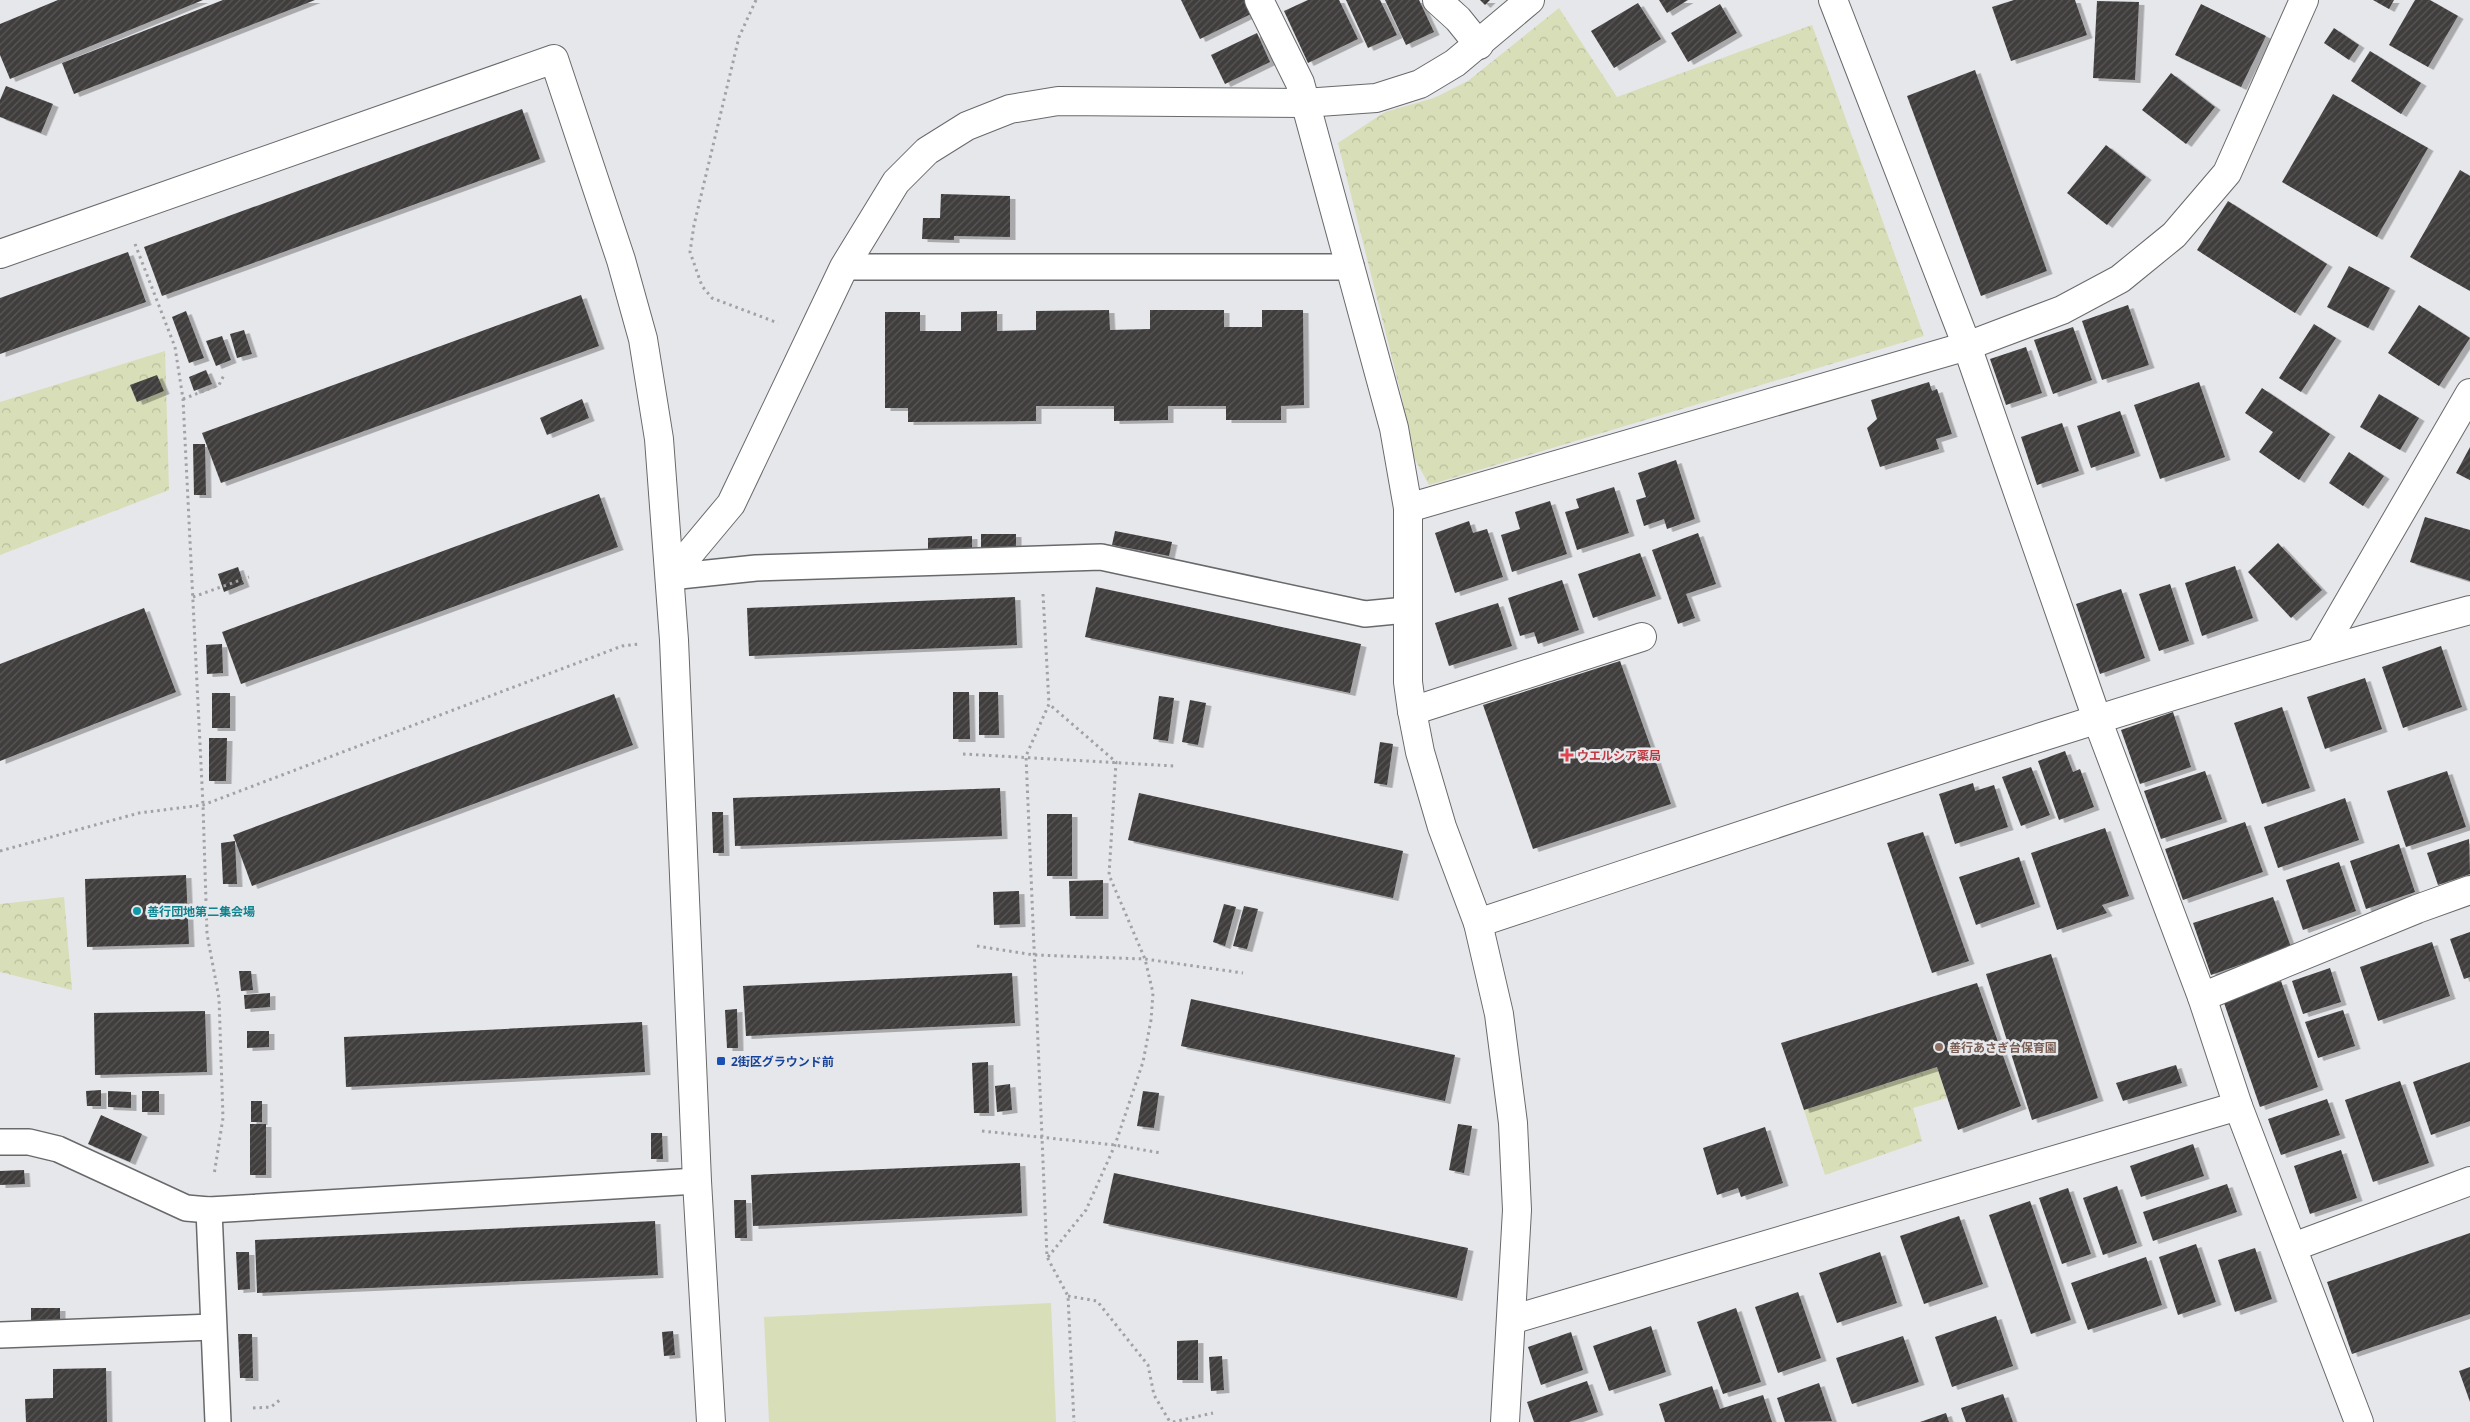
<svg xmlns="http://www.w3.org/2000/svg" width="2470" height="1422" font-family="'Open Sans','Noto Sans JP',sans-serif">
	<defs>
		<pattern id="park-crowns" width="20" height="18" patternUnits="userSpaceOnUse" patternTransform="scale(1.25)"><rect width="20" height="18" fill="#d8deb7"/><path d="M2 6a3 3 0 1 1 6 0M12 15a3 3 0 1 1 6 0" fill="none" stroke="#b9be9d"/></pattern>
		<pattern id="building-hatch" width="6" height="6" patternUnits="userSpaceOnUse" patternTransform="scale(1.25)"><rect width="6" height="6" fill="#403d3d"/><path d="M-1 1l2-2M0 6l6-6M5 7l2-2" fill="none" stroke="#595757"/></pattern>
		<filter id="shadow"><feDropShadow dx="5.5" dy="3" stdDeviation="0" flood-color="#0004"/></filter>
	</defs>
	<rect width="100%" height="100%" fill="#e6e7ea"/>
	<g fill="url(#park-crowns)">
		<path d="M1559 8 1617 97 1812 25 1924 336 1429 485 1413 456 1402 398 1338 143 1385 112 1434 98 1468 81Z"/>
		<path d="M165 351 169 490 0 555V402Z"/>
		<path d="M64 897 72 990 0 972V904Z"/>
		<path d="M1937 1067 1947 1098 1913 1108 1922 1141 1825 1175 1804 1110Z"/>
	</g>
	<path fill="#d8deb7" d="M1051 1303 1056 1422H769L764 1317Z"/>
	<g fill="url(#building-hatch)" filter="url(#shadow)">
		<path d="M58 0H203L10 79 0 55V24Z"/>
		<path d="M223 0H315L74 94 62 63Z"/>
		<path d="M1181 0H1244L1251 14 1200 39Z"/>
		<path d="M1308 0H1339L1358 39 1308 63 1284 11Z"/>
		<path d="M1346 0H1380L1397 35 1368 48Z"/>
		<path d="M1385 0H1419L1434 32 1406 45Z"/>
		<path d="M1480 0H1490L1485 5Z"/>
		<path d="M1659 0H1688L1667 13Z"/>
		<path d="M2014 0H2075L2087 35 2011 61 1992 7Z"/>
		<path d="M2373 0H2394L2389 9Z"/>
		<path d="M2415 0H2430L2458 16 2428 67 2389 45Z"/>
		<path d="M2097 1 2139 2 2135 80 2093 78Z"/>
		<path d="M1638 3 1661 39 1614 68 1591 31Z"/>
		<path d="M1720 4 1737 33 1688 62 1671 33Z"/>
		<path d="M2201 4 2266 36 2241 87 2175 55Z"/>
		<path d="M2334 28 2359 45 2349 60 2324 43Z"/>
		<path d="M1257 33 1270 62 1225 84 1211 55Z"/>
		<path d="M2370 51 2421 83 2401 114 2351 81Z"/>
		<path d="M1975 70 2047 271 1981 296 1907 96Z"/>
		<path d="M2171 73 2215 107 2186 144 2142 110Z"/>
		<path d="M6 86 53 104 41 133 0 117V100Z"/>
		<path d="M2333 94 2428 148 2377 237 2282 182Z"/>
		<path d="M522 109 540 159 162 296 144 247Z"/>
		<path d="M2106 145 2146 177 2107 225 2067 193Z"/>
		<path d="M2460 170 2470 176V291L2410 257Z"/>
		<path d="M941 194 1010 196V237L954 236V240L922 239 923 218H940Z"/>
		<path d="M2228 201 2327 264 2295 313 2197 250Z"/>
		<path d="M128 252 146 302 0 354V298Z"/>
		<path d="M2349 266 2390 288 2368 328 2327 307Z"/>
		<path d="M581 295 599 346 221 483 202 433Z"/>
		<path d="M2128 305 2149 365 2102 380 2082 321Z"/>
		<path d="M2419 305 2470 338 2439 386 2388 353Z"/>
		<path d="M1109 310 1110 330 1150 329V310H1224V327H1262V310H1303L1304 405 1281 406V420H1226V406H1168V420L1114 421V406H1036V421L908 422V408H885V312H920V331H961V312L997 311V331L1036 330V311Z"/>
		<path d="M186 311 204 358 189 363 172 317Z"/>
		<path d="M2314 324 2336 338 2301 392 2279 378Z"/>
		<path d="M2073 327 2092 380 2053 394 2034 340Z"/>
		<path d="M244 330 252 354 237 358 230 334Z"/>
		<path d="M222 336 231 360 216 366 206 341Z"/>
		<path d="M2026 347 2042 393 2006 405 1990 359Z"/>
		<path d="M206 370 212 384 194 391 189 377Z"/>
		<path d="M157 375 164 391 137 402 130 385Z"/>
		<path d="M1929 382 1932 391 1937 389 1952 434 1936 439 1939 449 1880 467 1867 428 1877 419 1871 400Z"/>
		<path d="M2199 382 2225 457 2160 479 2134 405Z"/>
		<path d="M2262 388 2330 434 2299 480 2259 452 2273 432 2245 413Z"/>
		<path d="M2379 394 2419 418 2400 450 2360 427Z"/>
		<path d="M582 399 589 418 547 435 540 418Z"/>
		<path d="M2120 411 2135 453 2091 468 2077 426Z"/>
		<path d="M2062 423 2079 471 2037 485 2021 437Z"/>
		<path d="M193 444H205L206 495H194Z"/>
		<path d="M2470 447V480L2456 473Z"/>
		<path d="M2349 452 2384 476 2363 506 2329 483Z"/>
		<path d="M1676 460 1695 519 1667 529 1664 519 1644 526 1636 500 1646 497 1638 473Z"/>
		<path d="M1614 487 1629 533 1577 550 1565 512 1579 508 1576 499Z"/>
		<path d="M599 494 618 547 241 684 222 632Z"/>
		<path d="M1550 501 1567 554 1512 572 1501 535 1520 529 1515 512Z"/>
		<path d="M2425 517 2470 530V581L2410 562Z"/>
		<path d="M1469 521 1473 533 1487 529 1503 577 1455 593 1435 533Z"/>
		<path d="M1115 531 1172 542 1169 556 1112 545Z"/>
		<path d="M1698 533 1716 584 1686 594 1695 618 1678 624 1652 550Z"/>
		<rect x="981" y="534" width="35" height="13"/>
		<path d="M972 536V548L928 549V538Z"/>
		<path d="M2278 543 2322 590 2291 618 2248 572Z"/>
		<path d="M1640 553 1656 596 1593 618 1578 574Z"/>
		<path d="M2235 566 2253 618 2202 636 2185 583Z"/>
		<path d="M238 567 244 584 224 592 218 574Z"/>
		<path d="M1562 580 1579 630 1538 644 1534 632 1520 636 1508 598Z"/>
		<path d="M2170 584 2189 641 2159 651 2139 594Z"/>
		<path d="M1096 587 1361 644 1350 693 1085 637Z"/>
		<path d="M2121 589 2145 658 2100 674 2076 604Z"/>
		<path d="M1015 597 1017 645 749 656 747 608Z"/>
		<path d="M1498 603 1512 646 1449 666 1435 623Z"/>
		<path d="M144 608 176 692 0 761V664Z"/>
		<path d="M222 644 223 673 207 674 206 645Z"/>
		<path d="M2441 646 2462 707 2403 728 2382 667Z"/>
		<path d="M1620 661 1671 804 1533 849 1483 705Z"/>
		<path d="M2365 678 2382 729 2325 749 2307 697Z"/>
		<path d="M953 692H969L970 739H953Z"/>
		<path d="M979 692H998L999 735H979Z"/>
		<rect x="212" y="693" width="18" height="35"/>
		<path d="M614 694 633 745 252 886 233 835Z"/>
		<path d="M1159 696 1174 698 1168 741 1153 739Z"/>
		<path d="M1190 700 1206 703 1198 745 1182 742Z"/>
		<path d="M2282 707 2310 788 2262 804 2234 723Z"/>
		<path d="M2173 712 2191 767 2140 784 2121 730Z"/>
		<path d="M209 738H227L226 781H209Z"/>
		<path d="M1380 742 1393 744 1387 785 1374 783Z"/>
		<path d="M2065 751 2073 772 2080 769 2094 807 2059 820 2038 761Z"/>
		<path d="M2031 767 2050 815 2021 826 2002 777Z"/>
		<path d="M2205 771 2222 819 2161 839 2144 791Z"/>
		<path d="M2447 771 2466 827 2406 847 2387 791Z"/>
		<path d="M1973 783 1975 791 1994 785 2008 827 1955 844 1939 794Z"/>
		<path d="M1000 788 1002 836 735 846 733 798Z"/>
		<path d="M1139 793 1403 851 1393 898 1128 840Z"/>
		<path d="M2345 798 2359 840 2278 868 2264 827Z"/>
		<path d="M712 812H723L724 853H713Z"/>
		<rect x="1047" y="814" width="25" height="62"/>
		<path d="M2245 822 2263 872 2183 900 2165 849Z"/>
		<path d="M2105 828 2129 896 2102 905 2107 913 2057 930 2031 853Z"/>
		<path d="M1923 832 1969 961 1932 973 1887 843Z"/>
		<path d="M2469 839 2470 874 2438 885 2427 853Z"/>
		<path d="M235 841 237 884H223L221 843Z"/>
		<path d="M2399 844 2415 892 2366 909 2350 861Z"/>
		<path d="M2019 857 2035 904 1976 925 1959 877Z"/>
		<path d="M2339 862 2356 911 2303 930 2286 880Z"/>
		<path d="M186 875 189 944 87 947 85 879Z"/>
		<path d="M1103 880V916H1070L1069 881Z"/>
		<path d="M1019 891 1020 924 994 925 993 892Z"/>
		<path d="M2273 897 2291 947 2211 975 2193 923Z"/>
		<path d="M1224 904 1236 907 1225 946 1213 942Z"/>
		<path d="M1244 906 1258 909 1247 949 1233 946Z"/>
		<path d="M2470 932V977L2464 979 2450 939Z"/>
		<path d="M2432 942 2450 996 2378 1021 2360 967Z"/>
		<path d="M2051 954 2098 1098 2032 1120 1986 974Z"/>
		<path d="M2330 968 2341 1002 2303 1014 2292 981Z"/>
		<path d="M239 971H251L253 990 241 991Z"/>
		<path d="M1012 973 1015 1023 746 1036 743 986Z"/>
		<path d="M2281 981 2318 1087 2260 1107 2223 1000Z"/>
		<path d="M1977 983 2021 1106 1958 1130 1937 1067 1804 1110 1781 1043Z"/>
		<path d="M270 993V1007L245 1009 244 995Z"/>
		<path d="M1191 999 1455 1055 1445 1101 1181 1046Z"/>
		<path d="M737 1009 738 1048H727L725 1010Z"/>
		<path d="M2343 1010 2355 1046 2318 1058 2305 1022Z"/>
		<path d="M205 1011 207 1072 95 1075 94 1013Z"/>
		<path d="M642 1022 645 1072 346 1087 344 1037Z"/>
		<path d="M247 1031H269V1047L247 1048Z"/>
		<path d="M988 1062 989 1113H974L972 1063Z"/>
		<path d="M2470 1062V1121L2431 1135 2413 1082Z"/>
		<path d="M2176 1065 2182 1083 2123 1101 2116 1083Z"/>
		<path d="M2400 1081 2429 1163 2373 1182 2345 1100Z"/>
		<path d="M1010 1084 1012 1110 997 1112 995 1086Z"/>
		<path d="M101 1090V1106H87L86 1091Z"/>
		<path d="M108 1091 131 1092V1108L108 1107Z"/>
		<rect x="142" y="1091" width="17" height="21"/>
		<path d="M1143 1091 1159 1093 1154 1128 1137 1126Z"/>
		<path d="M2327 1099 2340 1135 2281 1155 2268 1119Z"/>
		<rect x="251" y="1101" width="11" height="21"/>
		<path d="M101 1115 142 1134 130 1162 88 1144Z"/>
		<rect x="250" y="1124" width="16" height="51"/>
		<path d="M1458 1124 1472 1126 1464 1173 1449 1170Z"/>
		<path d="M1765 1127 1783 1183 1741 1197 1738 1188 1717 1195 1703 1148Z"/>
		<path d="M651 1133H662L663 1159H651Z"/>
		<path d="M2193 1144 2204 1176 2141 1197 2130 1166Z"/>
		<path d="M2341 1150 2357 1198 2310 1214 2294 1166Z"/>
		<path d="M1020 1163 1022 1213 753 1226 751 1175Z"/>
		<path d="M24 1170 25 1184 0 1185V1171Z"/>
		<path d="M1114 1173 1468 1248 1457 1298 1103 1223Z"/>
		<path d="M2227 1184 2237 1212 2153 1241 2143 1212Z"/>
		<path d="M2117 1186 2137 1243 2103 1255 2083 1198Z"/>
		<path d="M2068 1188 2091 1254 2062 1264 2039 1198Z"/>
		<path d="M734 1200H746L747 1238H735Z"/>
		<path d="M2030 1201 2071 1320 2031 1334 1989 1215Z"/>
		<path d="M1959 1216 1983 1284 1924 1304 1900 1236Z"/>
		<path d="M655 1221 658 1275 257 1293 255 1240Z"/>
		<path d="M2470 1233V1314L2352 1354 2327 1282Z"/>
		<path d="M2196 1244 2216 1302 2178 1315 2159 1257Z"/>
		<path d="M2255 1248 2272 1299 2235 1312 2218 1260Z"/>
		<path d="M236 1252H249L250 1289 238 1290Z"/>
		<path d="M1880 1252 1897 1303 1837 1323 1819 1273Z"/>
		<path d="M2146 1257 2162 1305 2088 1330 2071 1283Z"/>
		<path d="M1798 1292 1821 1358 1778 1373 1755 1307Z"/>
		<rect x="31" y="1308" width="29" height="12"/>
		<path d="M1736 1308 1761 1382 1723 1394 1697 1322Z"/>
		<path d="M1996 1316 2013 1366 1952 1387 1935 1337Z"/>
		<path d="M1651 1326 1666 1372 1609 1391 1593 1346Z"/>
		<path d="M673 1331 675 1355 664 1356 662 1332Z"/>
		<path d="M1571 1332 1583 1370 1541 1385 1528 1347Z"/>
		<path d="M238 1334H252L253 1378H240Z"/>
		<path d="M1903 1336 1919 1382 1852 1404 1836 1358Z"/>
		<path d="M1198 1340V1380H1177V1341Z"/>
		<path d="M1222 1356 1224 1390 1211 1391 1209 1357Z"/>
		<path d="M2470 1367V1402L2459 1371Z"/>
		<path d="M106 1368 107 1422H26L25 1399 53 1398V1369Z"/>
		<path d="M1587 1381 1598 1412 1569 1422H1534L1527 1402Z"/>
		<path d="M1819 1383 1832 1421 1785 1422 1777 1398Z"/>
		<path d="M1712 1386 1720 1409 1763 1395 1772 1422H1665L1659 1404Z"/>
		<path d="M2003 1394 2013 1422H1966L1961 1408Z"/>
		<path d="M1946 1413 1949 1422H1920Z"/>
	</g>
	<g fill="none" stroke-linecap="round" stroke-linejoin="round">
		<defs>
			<g id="service">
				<path d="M844 267H1351"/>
				<path d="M670 577 756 568 1101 557 1365 614 1406 610"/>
				<path d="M0 1142H29L58 1149 186 1208 209 1210 697 1181"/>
				<path d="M209 1210 218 1422"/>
				<path d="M0 1335 213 1327"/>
			</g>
			<g id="minor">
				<path d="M1259 0 1300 83 1394 428 1408 508V682L1412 711 1420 752 1442 827 1478 923 1499 1014 1513 1123 1517 1210 1505 1422"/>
				<path d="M1437 0 1458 19 1479 45"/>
				<path d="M0 254 554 59 621 260 643 339 659 439 674 640 697 1181 711 1422"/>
				<path d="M1408 508 1967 346 2062 310 2120 279 2174 235 2227 173 2304 0"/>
				<path d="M2321 650 2470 393"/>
				<path d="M1412 711 1642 637"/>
				<path d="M1478 923C1807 814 2135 700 2470 610"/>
				<path d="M2202 997 2417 909 2470 890"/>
				<path d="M2293 1247 2470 1181"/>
				<path d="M1511 1320 2238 1106"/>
			</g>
			<g id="tertiary">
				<path d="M1833 0 1967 346 2097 719 2202 997 2238 1106 2359 1422"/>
				<path d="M670 577 731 504 844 267 896 182 927 151 967 126 1010 109 1058 101 1304 103 1376 98 1420 84 1455 63 1530 0"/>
			</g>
		</defs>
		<use href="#service" stroke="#68696b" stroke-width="28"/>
		<use href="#minor" stroke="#68696b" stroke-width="30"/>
		<use href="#tertiary" stroke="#68696b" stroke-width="30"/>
		<g stroke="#a1a2a4" stroke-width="3" stroke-dasharray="2.5 4" stroke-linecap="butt">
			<path d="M756 0 739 37 694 225 690 252 702 286 712 298 778 323"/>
			<path d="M135 244 175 347 183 399 203 805 207 934 219 998 223 1118 214 1175"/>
			<path d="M183 399 219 385 224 375"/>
			<path d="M1043 594 1049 704 1026 756 1047 1257 1068 1296 1074 1422"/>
			<path d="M193 597 249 577"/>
			<path d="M963 754 1175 766"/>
			<path d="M0 851 139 813 203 805 622 646 639 644"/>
			<path d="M977 946 1034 955 1145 959 1243 973"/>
			<path d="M982 1131 1115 1145 1161 1153"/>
			<path d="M1048 1257 1086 1210 1115 1145 1143 1062 1151 1020 1153 993 1145 959 1109 875 1116 762 1049 704"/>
			<path d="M1068 1296 1097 1301 1148 1365 1154 1395 1170 1422"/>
			<path d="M253 1408 271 1407 281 1399"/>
			<path d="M1173 1422 1213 1413"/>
		</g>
		<use href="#service" stroke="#fff" stroke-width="25"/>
		<use href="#minor" stroke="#fff" stroke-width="28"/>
		<use href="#tertiary" stroke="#fff" stroke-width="28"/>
	</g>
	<path fill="#e0444e" stroke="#e6e7ea" stroke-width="2" d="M1564.5 747.5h5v5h5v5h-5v5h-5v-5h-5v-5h5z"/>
	<circle fill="#0f9aa8" stroke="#e6e7ea" stroke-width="2" cx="137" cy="911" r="5"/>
	<circle fill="#8d6e63" stroke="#e6e7ea" stroke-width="2" cx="1939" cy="1047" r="5"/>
	<rect fill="#1a4fb4" stroke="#e6e7ea" stroke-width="2" x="716" y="1056" width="10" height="10" rx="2.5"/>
	<g text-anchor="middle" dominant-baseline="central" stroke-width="5" stroke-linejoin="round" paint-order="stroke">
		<g font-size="12" font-weight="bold" fill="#be3a42" stroke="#e6e7ea" text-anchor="start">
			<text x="1577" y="755">ウエルシア薬局</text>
		</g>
		<g font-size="12" font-weight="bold" fill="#0d838f" stroke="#e6e7ea" text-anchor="start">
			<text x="147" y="911">善行団地第二集会場</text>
		</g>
		<g font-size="12" font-weight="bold" fill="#785e54" stroke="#e6e7ea" text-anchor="start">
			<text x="1949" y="1047">善行あさぎ台保育園</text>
		</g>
		<g font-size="12" font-weight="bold" fill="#164399" stroke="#e6e7ea" text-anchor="start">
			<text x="731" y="1061">2街区グラウンド前</text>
		</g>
	</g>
</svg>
